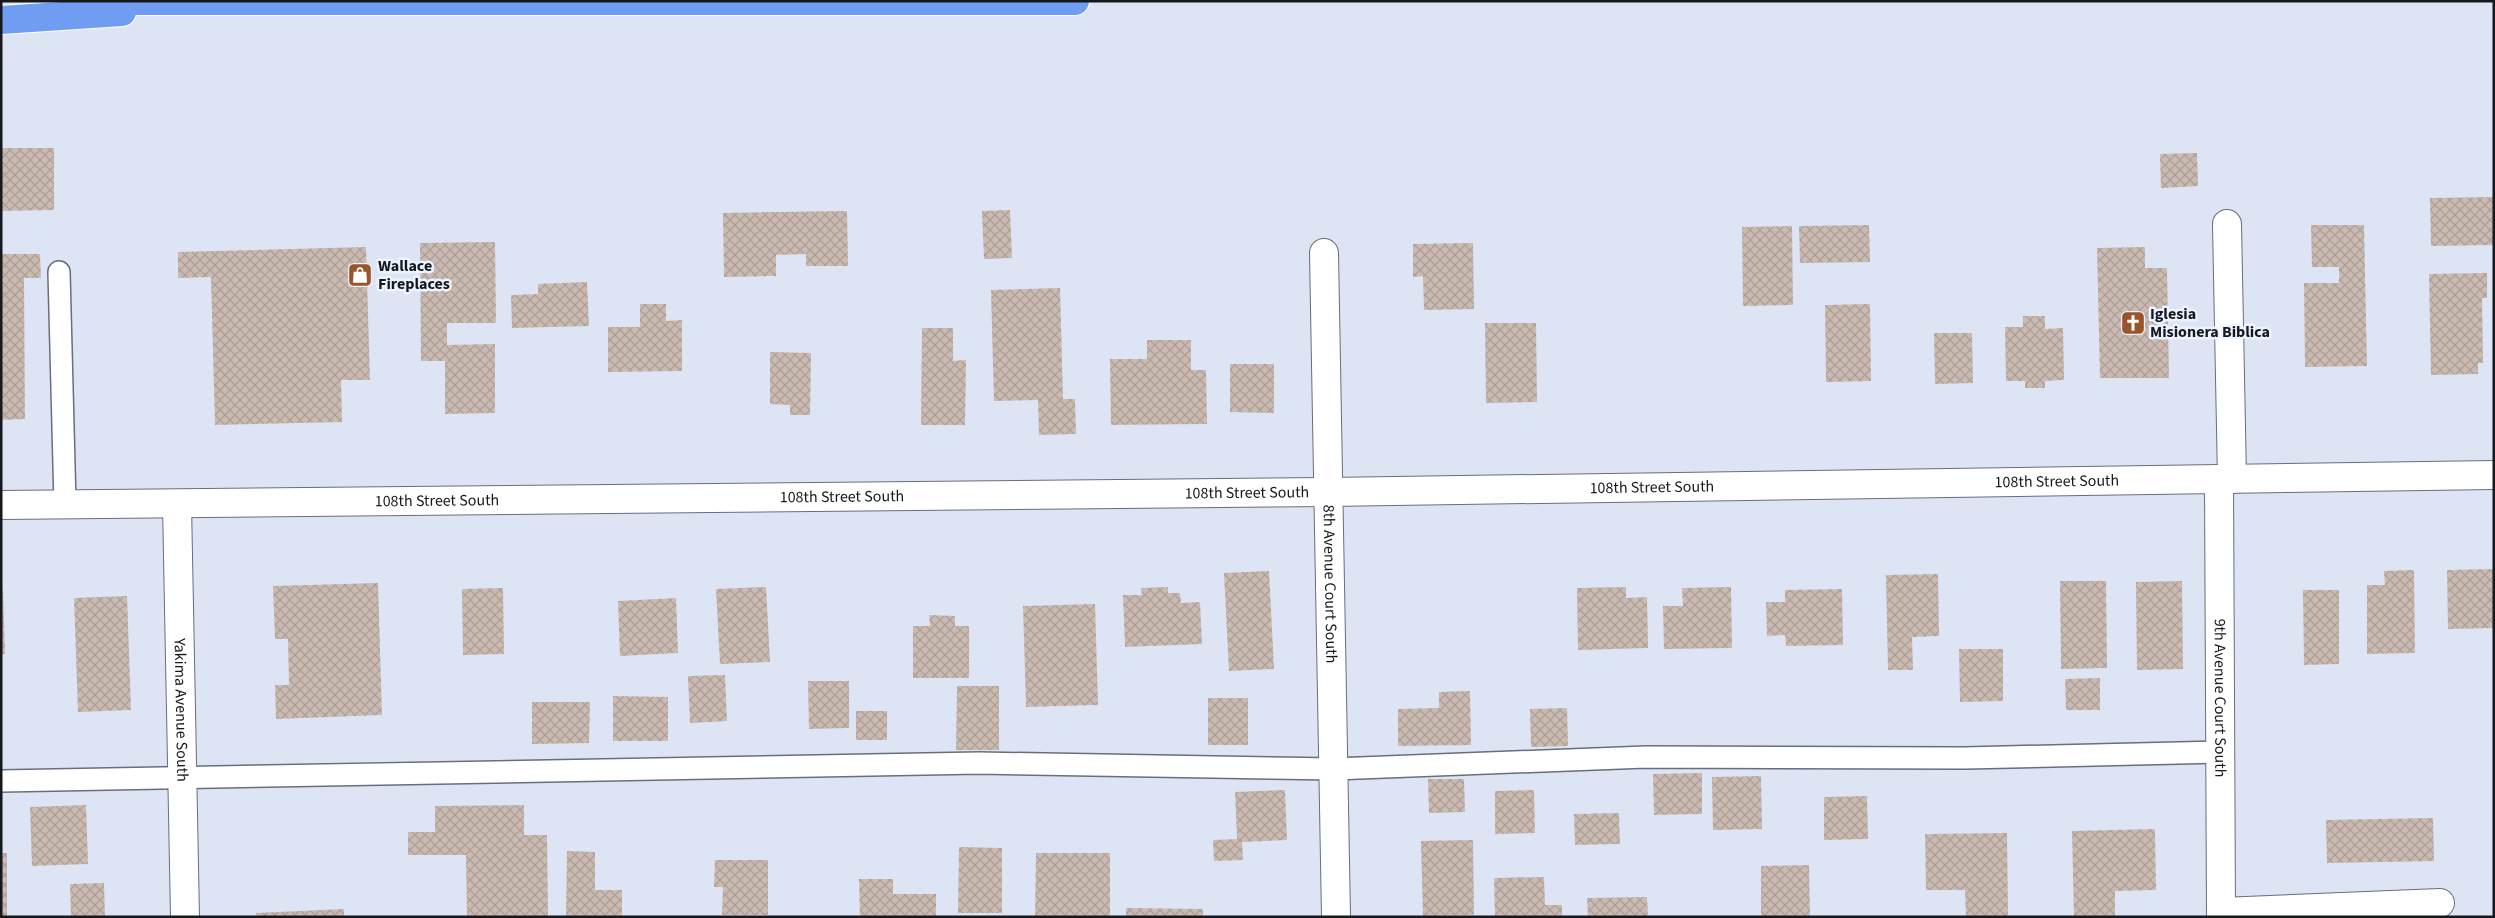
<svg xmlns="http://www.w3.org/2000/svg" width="2495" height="918" font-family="'Source Sans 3',sans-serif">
	<defs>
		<pattern id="building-cross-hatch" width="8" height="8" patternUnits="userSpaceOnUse" patternTransform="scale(1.25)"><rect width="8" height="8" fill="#cbbab1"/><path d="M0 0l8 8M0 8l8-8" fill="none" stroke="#ad9f98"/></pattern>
	</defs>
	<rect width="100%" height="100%" fill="#dde5f5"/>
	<g fill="url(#building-cross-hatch)">
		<path d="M1 148H54V210L1 211Z"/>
		<path d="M2197 153 2198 186 2161 188 2160 154Z"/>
		<path d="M2494 197V245L2431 246 2430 198Z"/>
		<path d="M1010 210 1012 258 984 259 982 211Z"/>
		<path d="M847 211 848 266H806V254L776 255V276L724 277 723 213Z"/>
		<path d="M1869 225 1870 262 1800 263 1799 226Z"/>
		<path d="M2311 225H2364L2367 366 2305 367 2304 283H2339V267H2312Z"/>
		<path d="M1792 226 1793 305 1743 306 1742 227Z"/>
		<path d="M495 242 496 323H447V345L495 344V413L445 414V361H421L420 243Z"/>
		<path d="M1473 243 1474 309 1424 310 1423 276 1413 277V244Z"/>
		<path d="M366 247 370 380H341L342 422 215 425 211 277 178 278V252Z"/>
		<path d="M2145 247V268H2167L2169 378H2100L2097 248Z"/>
		<path d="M1 254H40L41 278H24L25 419 1 420Z"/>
		<path d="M2487 273V298H2482L2483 363H2478V374L2431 375 2429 274Z"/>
		<path d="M587 282 589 326 512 328 511 295 538 294V284Z"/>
		<path d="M1060 288 1063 399H1075L1076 434 1039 435 1038 400 994 401 991 290Z"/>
		<path d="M640 304H666V321L682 320V371L608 372V327H640Z"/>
		<path d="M1870 304 1871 381 1826 382 1825 305Z"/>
		<path d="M2023 316H2045V329L2063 328 2064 380 2045 381V388H2025V381H2006L2005 327H2023Z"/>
		<path d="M1485 323H1536L1537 402 1486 403Z"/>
		<path d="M922 328H953V361L966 360 965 425H921Z"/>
		<path d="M1934 333H1972L1973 383 1935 384Z"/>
		<path d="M1147 340H1191V370H1206L1207 424 1111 425 1110 359H1147Z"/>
		<path d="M770 352 811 353 810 415H790V405L770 404Z"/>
		<path d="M1230 364H1274V413L1230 412Z"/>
		<path d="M2494 569V628L2448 629 2447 570Z"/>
		<path d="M2414 570 2415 653 2367 654V585H2385L2384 571Z"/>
		<path d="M1269 571 1274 669 1229 671 1224 573Z"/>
		<path d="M1938 574 1939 636 1912 637 1913 670H1888L1886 575Z"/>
		<path d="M2060 581H2106L2107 668 2061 669Z"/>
		<path d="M2182 581 2183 669 2137 670 2136 582Z"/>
		<path d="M378 583 382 715 276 719 275 685H289L288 639H275L273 586Z"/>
		<path d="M766 587 770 662 720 664 716 589Z"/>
		<path d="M1168 587V593H1180L1181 603 1200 602 1202 644 1125 647 1123 595H1142L1141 588Z"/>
		<path d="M1626 587V598L1647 597 1648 648 1578 650 1577 588Z"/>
		<path d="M1731 587 1732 648 1664 649 1663 606H1683L1682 588Z"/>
		<path d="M503 588 504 654 463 655 462 589Z"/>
		<path d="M1842 589 1843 645 1786 646 1785 635 1767 636 1766 602H1785V590Z"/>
		<path d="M2303 590H2339V664L2304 665Z"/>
		<path d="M1 591H3L5 654H1Z"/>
		<path d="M127 596 131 710 78 712 74 598Z"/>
		<path d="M676 598 678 653 620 656 618 601Z"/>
		<path d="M1095 604 1098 705 1026 707 1023 606Z"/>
		<path d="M929 615 955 616V626H969V678H913V626H930Z"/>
		<path d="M1959 649H2003V701L1960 702Z"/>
		<path d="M725 675 727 721 690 723 688 676Z"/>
		<path d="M2100 678V710H2066L2065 679Z"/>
		<path d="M808 681H849V728L809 729Z"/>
		<path d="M957 686H999V750H956Z"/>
		<path d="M1470 691 1471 745 1398 746V709L1439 708V692Z"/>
		<path d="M613 696 668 697V741H613Z"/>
		<rect x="1208" y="698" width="40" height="47"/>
		<path d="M532 702H590L589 743 532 744Z"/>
		<path d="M1567 708 1568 746 1531 747 1530 709Z"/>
		<rect x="856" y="711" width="31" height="29"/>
		<path d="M1702 773V814L1654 815 1653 774Z"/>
		<path d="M1761 776 1762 829 1713 830 1712 777Z"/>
		<path d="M1428 779H1464L1465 812 1429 813Z"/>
		<path d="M1285 790 1287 840 1242 842 1243 860 1214 861 1213 840 1237 839 1235 792Z"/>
		<path d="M1534 790 1535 833 1495 834V791Z"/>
		<path d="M1867 796 1868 839 1824 840V797Z"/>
		<path d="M86 805 88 864 32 866 30 807Z"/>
		<path d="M524 805V835H547L548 917H467L466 855H408V832H435V806Z"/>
		<path d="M1619 813 1620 844 1575 845 1574 814Z"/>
		<path d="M2433 818 2434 861 2327 863 2326 820Z"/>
		<path d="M2155 829 2156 890 2115 891V917H2074L2072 831Z"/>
		<path d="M2007 833 2008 917H1966L1965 890H1926L1925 834Z"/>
		<path d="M1473 840 1474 915 1423 916 1421 841Z"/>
		<path d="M959 847 1002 848V913H958Z"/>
		<path d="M567 851 595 852V890H622V917H566Z"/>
		<rect x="1" y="853" width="6" height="64"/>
		<path d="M1036 853H1110V917H1035Z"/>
		<path d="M715 860H768V915H722L723 887H714Z"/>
		<path d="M1809 865 1810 917H1761V866Z"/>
		<path d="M1544 877 1545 905H1562V917H1495L1494 878Z"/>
		<path d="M859 879H893V894H936V917H860Z"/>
		<path d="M104 883 105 917H71L70 884Z"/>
		<path d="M1647 897 1648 917H1588L1587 898Z"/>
		<path d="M1126 908 1203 909V917H1126Z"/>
		<path d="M344 909V917H257L256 913Z"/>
	</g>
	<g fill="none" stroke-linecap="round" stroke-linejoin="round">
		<defs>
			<g id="service">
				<path d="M59 272 65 504"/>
				<path d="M1 781 979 763 1334 769 1646 757 1965 758 2220 752"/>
			</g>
			<g id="minor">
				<path d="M2227 224 2232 479"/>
				<path id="s1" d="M1324 253 1336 917"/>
				<path id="s2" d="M2219 479 2221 917"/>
				<path id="s3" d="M177 504 185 917"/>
				<path d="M2221 912 2440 903"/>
			</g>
			<g id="tertiary">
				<path id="s4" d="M1 505 1328 492 2494 475"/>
			</g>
			<g id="motorway">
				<path d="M99 1H1075"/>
				<path d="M1 20 122 12"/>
			</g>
		</defs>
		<use href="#service" stroke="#676e7c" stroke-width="24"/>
		<use href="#minor" stroke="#676e7c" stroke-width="30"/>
		<use href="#tertiary" stroke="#676e7c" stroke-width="30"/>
		<use href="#motorway" stroke="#fff" stroke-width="30"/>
		<use href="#service" stroke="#fff" stroke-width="21"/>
		<use href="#minor" stroke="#fff" stroke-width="28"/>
		<use href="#tertiary" stroke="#fff" stroke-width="28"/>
		<use href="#motorway" stroke="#709df2" stroke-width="28"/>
	</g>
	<defs>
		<symbol id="shop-square" viewBox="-11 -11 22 22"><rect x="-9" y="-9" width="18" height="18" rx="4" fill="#9a5429" stroke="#ecf2ff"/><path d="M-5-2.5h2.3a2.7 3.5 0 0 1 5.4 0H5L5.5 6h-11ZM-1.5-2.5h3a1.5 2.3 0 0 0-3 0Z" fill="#fff"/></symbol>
		<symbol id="church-square" viewBox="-11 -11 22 22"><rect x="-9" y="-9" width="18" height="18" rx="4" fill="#9a5429" stroke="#ecf2ff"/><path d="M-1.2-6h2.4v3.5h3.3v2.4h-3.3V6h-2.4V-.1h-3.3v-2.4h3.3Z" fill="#fff"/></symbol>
	</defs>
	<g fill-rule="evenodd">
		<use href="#shop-square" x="346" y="261" width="28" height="28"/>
		<use href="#church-square" x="2119" y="309" width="28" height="28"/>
	</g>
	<g text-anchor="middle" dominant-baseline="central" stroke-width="5" stroke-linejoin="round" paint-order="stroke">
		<g font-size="16" font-weight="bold" fill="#15181d" stroke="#ecf2ff" text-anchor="start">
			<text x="378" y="266">Wallace<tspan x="378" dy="18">Fireplaces</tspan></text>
			<text x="2150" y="314">Iglesia<tspan x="2150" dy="18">Misionera Biblica</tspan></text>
		</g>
		<g font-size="16" fill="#15181d" stroke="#ecf2ff">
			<text stroke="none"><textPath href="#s4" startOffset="2056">108th Street South</textPath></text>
			<text stroke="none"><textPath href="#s4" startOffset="1651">108th Street South</textPath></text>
			<text stroke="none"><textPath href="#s4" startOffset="1246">108th Street South</textPath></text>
			<text stroke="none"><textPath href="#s4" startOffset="841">108th Street South</textPath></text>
			<text stroke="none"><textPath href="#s4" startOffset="436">108th Street South</textPath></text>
			<text stroke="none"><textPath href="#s1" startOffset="331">8th Avenue Court South</textPath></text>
			<text stroke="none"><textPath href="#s2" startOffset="219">9th Avenue Court South</textPath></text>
			<text stroke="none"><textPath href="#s3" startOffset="206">Yakima Avenue South</textPath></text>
		</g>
	</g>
	<rect width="2495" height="918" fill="none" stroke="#15181d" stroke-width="5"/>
</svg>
